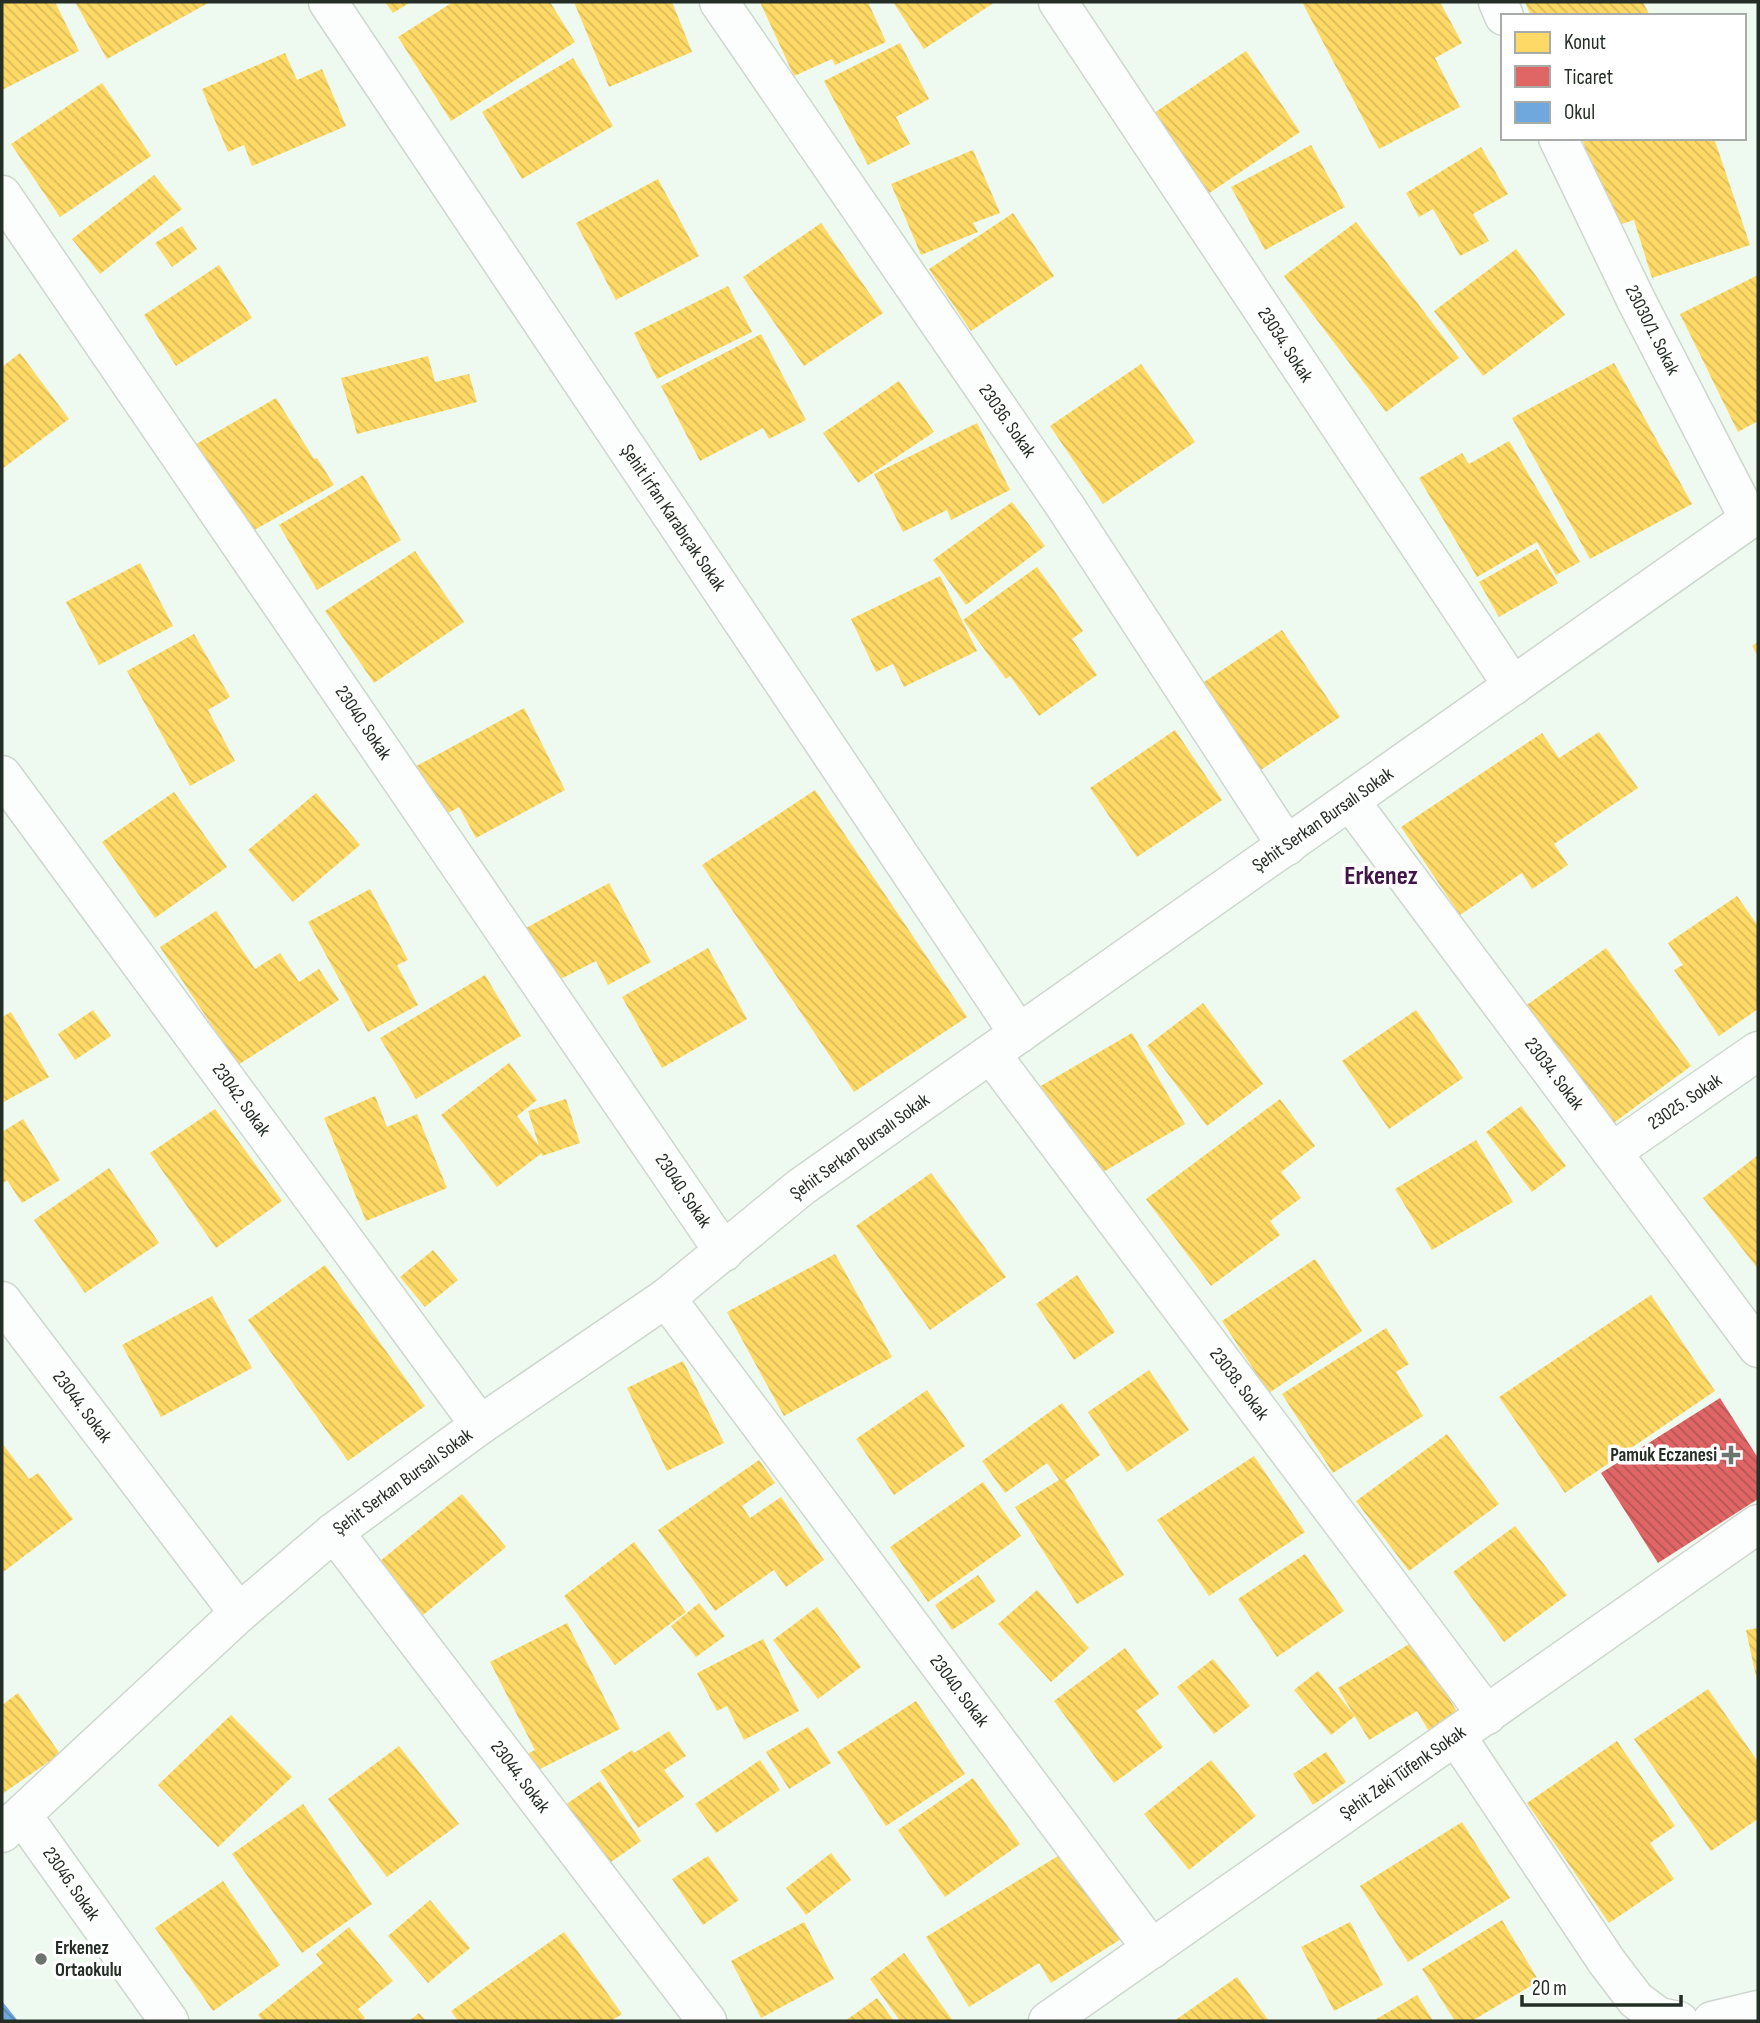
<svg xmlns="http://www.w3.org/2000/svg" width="1760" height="2023" font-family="'Sofia Sans Condensed',sans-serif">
	<defs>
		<pattern id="homes-back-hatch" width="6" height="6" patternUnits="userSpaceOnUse" patternTransform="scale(1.75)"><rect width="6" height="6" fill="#ffd966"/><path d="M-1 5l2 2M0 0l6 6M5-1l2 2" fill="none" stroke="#dabb58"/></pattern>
		<pattern id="shops-back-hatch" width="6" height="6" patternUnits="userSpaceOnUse" patternTransform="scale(1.75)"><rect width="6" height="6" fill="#e06666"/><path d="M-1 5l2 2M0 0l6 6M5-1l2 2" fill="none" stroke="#b55454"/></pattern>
		<pattern id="schools-back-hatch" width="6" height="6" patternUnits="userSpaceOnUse" patternTransform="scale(1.75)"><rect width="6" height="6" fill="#6fa8dc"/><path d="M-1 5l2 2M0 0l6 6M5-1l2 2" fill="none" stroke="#5b89b2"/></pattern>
	</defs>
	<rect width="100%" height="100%" fill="#eefaf0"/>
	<g fill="url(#homes-back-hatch)">
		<path d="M2 2H55L79 51 2 90Z"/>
		<path d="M75 2H210L107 59Z"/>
		<path d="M385 2H411L393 13Z"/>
		<path d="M453 2H550L575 42 451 121 398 37Z"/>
		<path d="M574 2H672L692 52 609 87Z"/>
		<path d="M760 2H868L886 42 835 65 832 59 794 76Z"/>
		<path d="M893 2H995L924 49Z"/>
		<path d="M1302 2H1440L1462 43 1435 58 1460 107 1379 149Z"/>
		<path d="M1525 2H1643L1650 16H1531Z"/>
		<path d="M900 43 929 99 896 117 910 144 868 165 824 81Z"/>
		<path d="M1246 51 1300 132 1205 196 1151 115Z"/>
		<path d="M285 53 297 80 322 69 346 126 252 166 244 145 228 152 202 89Z"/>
		<path d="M573 58 613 126 522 179 482 112Z"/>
		<path d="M102 83 151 156 60 217 11 144Z"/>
		<path d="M1582 138H1714L1750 245 1652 278 1634 220 1616 226 1598 187Z"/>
		<path d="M1311 145 1345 207 1265 250 1231 187Z"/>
		<path d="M1481 147 1508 194 1473 214 1489 241 1460 256 1433 209 1419 217 1406 193Z"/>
		<path d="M973 150 1000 213 973 223 978 232 921 255 891 184Z"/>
		<path d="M154 175 182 209 100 274 72 239Z"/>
		<path d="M658 179 699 256 616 300 576 223Z"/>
		<path d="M1013 213 1054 276 971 331 929 269Z"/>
		<path d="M1356 222 1459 358 1386 412 1284 276Z"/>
		<path d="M821 223 883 313 804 366 743 277Z"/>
		<path d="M182 226 197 249 172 267 155 243Z"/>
		<path d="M1516 249 1565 315 1483 376 1434 311Z"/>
		<path d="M219 265 252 318 176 366 144 315Z"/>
		<path d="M1758 275V421L1738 432 1680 314Z"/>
		<path d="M728 286 752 332 657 379 634 333Z"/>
		<path d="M761 334 806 420 769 439 763 428 700 461 661 386Z"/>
		<path d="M20 353 69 419 2 469V367Z"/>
		<path d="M428 356 435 382 469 374 477 402 357 434 341 378Z"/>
		<path d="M1614 363 1692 504 1590 559 1512 418Z"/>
		<path d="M1141 364 1195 442 1103 504 1050 426Z"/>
		<path d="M899 381 934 432 858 483 823 433Z"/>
		<path d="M276 398 314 459 317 458 334 485 251 532 191 447Z"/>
		<path d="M977 423 1010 490 951 520 947 510 903 532 874 474Z"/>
		<path d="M1509 441 1580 562 1556 575 1537 542 1477 577 1419 478 1462 453 1469 464Z"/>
		<path d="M363 475 401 540 317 590 279 525Z"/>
		<path d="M1012 502 1045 546 966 605 933 560Z"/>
		<path d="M1537 549 1558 583 1499 617 1479 582Z"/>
		<path d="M415 551 464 622 374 683 325 611Z"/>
		<path d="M140 563 173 626 99 665 66 602Z"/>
		<path d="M1037 567 1083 631 1072 639 1097 675 1039 716 1010 676 1006 679 963 620Z"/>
		<path d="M940 576 977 651 904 687 893 664 876 672 851 619Z"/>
		<path d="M1282 630 1340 717 1261 770 1230 722 1221 728 1195 688Z"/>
		<path d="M194 634 230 697 208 710 235 761 190 786 127 671Z"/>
		<path d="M1758 642V656L1752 646Z"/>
		<path d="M524 708 565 790 476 838 459 807 436 820 409 770Z"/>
		<path d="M1175 730 1222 800 1137 857 1090 788Z"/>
		<path d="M1599 732 1638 788 1554 844 1568 865 1532 889 1522 873 1460 915 1401 827 1542 733 1559 758Z"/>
		<path d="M815 790 967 1017 854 1092 702 865Z"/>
		<path d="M174 792 227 867 155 918 102 842Z"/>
		<path d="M316 793 360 845 293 902 248 850Z"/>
		<path d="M609 883 651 962 608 985 596 961 555 982 526 928Z"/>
		<path d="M370 889 408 960 397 965 418 1005 368 1032 308 922Z"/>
		<path d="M1737 896 1758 926V1009L1719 1036 1674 970 1683 965 1668 943Z"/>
		<path d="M216 911 255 969 280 953 299 982 319 969 339 1000 238 1065 160 947Z"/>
		<path d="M708 948 747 1019 662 1068 622 997Z"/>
		<path d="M1606 948 1691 1066 1604 1130 1517 1012Z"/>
		<path d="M485 975 521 1036 416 1099 380 1038Z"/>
		<path d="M1203 1003 1263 1084 1207 1126 1147 1046Z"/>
		<path d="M93 1010 111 1036 75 1060 58 1034Z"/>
		<path d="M1416 1010 1463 1078 1389 1129 1342 1061Z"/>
		<path d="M11 1012 49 1077 2 1103V1017Z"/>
		<path d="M1132 1033 1185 1124 1093 1178 1039 1087Z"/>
		<path d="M509 1063 537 1100 517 1116 539 1146 528 1111 566 1099 580 1143 542 1156V1153L497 1187 441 1115Z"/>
		<path d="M375 1096 387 1127 417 1114 447 1188 366 1221 324 1118Z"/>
		<path d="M1280 1099 1315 1146 1281 1172 1301 1198 1270 1221 1280 1235 1211 1286 1146 1199Z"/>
		<path d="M1521 1106 1566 1166 1532 1192 1486 1132Z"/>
		<path d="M215 1109 282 1201 216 1248 150 1153Z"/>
		<path d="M23 1119 60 1180 22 1203 7 1180 2 1184V1132Z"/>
		<path d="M1476 1140 1513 1202 1432 1250 1395 1189Z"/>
		<path d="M1758 1155V1269L1703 1198Z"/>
		<path d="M109 1168 159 1243 85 1293 34 1220Z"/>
		<path d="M931 1173 1006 1277 930 1330 856 1226Z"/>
		<path d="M433 1250 458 1280 425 1307 400 1277Z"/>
		<path d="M835 1254 892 1357 784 1416 727 1312Z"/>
		<path d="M1315 1259 1362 1331 1269 1393 1222 1321Z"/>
		<path d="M325 1265 425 1406 348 1461 248 1320Z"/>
		<path d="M1077 1275 1115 1332 1074 1360 1036 1304Z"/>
		<path d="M1651 1295 1715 1391 1565 1493 1499 1397Z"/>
		<path d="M212 1296 252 1368 161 1417 122 1345Z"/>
		<path d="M1386 1328 1409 1364 1396 1372 1423 1416 1333 1473 1282 1394Z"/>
		<path d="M683 1361 724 1443 667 1471 627 1388Z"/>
		<path d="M1149 1370 1189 1430 1127 1472 1088 1412Z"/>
		<path d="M927 1390 965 1446 894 1495 856 1439Z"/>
		<path d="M1062 1403 1100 1455 1065 1480 1124 1575 1077 1604 1015 1507 1059 1480 1047 1463 1005 1493 982 1461Z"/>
		<path d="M1447 1434 1499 1504 1409 1571 1356 1501Z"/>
		<path d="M2 1443 29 1479 38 1473 73 1519 2 1573Z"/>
		<path d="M1254 1456 1305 1532 1209 1596 1157 1520Z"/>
		<path d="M759 1460 775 1483 742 1506 750 1518 781 1497 824 1560 786 1587 774 1570 715 1611 658 1530Z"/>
		<path d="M983 1482 1021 1536 928 1602 890 1547Z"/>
		<path d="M462 1494 506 1547 423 1615 379 1562Z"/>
		<path d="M1515 1526 1567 1595 1504 1642 1453 1572Z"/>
		<path d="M634 1542 686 1612 615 1665 564 1596Z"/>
		<path d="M1305 1554 1344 1611 1277 1657 1238 1599Z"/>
		<path d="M978 1575 996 1601 952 1630 935 1605Z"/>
		<path d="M1037 1590 1089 1648 1051 1682 998 1624Z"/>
		<path d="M699 1603 725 1636 696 1657 671 1626Z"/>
		<path d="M817 1607 861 1667 818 1699 773 1640Z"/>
		<path d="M567 1623 620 1729 530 1774 521 1757 535 1750 490 1662Z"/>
		<path d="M1758 1628V1681H1757L1746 1630Z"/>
		<path d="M763 1639 799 1711 744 1740 727 1706 717 1711 697 1673Z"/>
		<path d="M1414 1641 1461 1718 1431 1735 1417 1711 1369 1740 1338 1688Z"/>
		<path d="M1125 1648 1159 1694 1136 1711 1163 1747 1114 1783 1054 1701Z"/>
		<path d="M1213 1659 1250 1706 1214 1734 1177 1687Z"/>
		<path d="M1318 1671 1355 1716 1331 1735 1294 1690Z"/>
		<path d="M1708 1689 1758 1762V1819L1711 1851 1634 1739Z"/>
		<path d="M18 1693 60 1754 2 1794V1705Z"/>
		<path d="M916 1701 965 1774 886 1826 837 1752Z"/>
		<path d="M231 1715 292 1777 218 1847 158 1785Z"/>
		<path d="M808 1727 831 1763 789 1789 766 1752Z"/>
		<path d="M669 1731 686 1756 664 1770 684 1797 638 1828 600 1771 632 1750 634 1753Z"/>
		<path d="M1617 1741 1675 1826 1650 1843 1674 1879 1609 1923 1527 1803Z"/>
		<path d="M399 1746 459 1824 387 1877 328 1799Z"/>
		<path d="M1326 1752 1346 1782 1313 1805 1293 1774Z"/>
		<path d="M760 1760 780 1790 716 1833 695 1804Z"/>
		<path d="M1211 1760 1256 1816 1189 1870 1144 1814Z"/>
		<path d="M973 1778 1020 1844 945 1897 898 1830Z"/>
		<path d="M600 1781 641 1841 601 1869 559 1809Z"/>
		<path d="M303 1804 372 1904 302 1953 232 1854Z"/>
		<path d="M1462 1822 1510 1898 1408 1962 1360 1886Z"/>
		<path d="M1066 1851 1121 1939 1051 1983 1039 1963 969 2007 926 1937Z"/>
		<path d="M831 1853 851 1880 806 1915 786 1888Z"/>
		<path d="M708 1856 739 1900 703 1925 672 1879Z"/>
		<path d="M223 1881 280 1965 213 2011 155 1928Z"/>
		<path d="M430 1900 470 1948 428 1983 388 1936Z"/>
		<path d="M1502 1920 1539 1981 1472 2021H1455L1422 1969Z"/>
		<path d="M804 1922 834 1979 761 2018 731 1961Z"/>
		<path d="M1350 1922 1383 1985 1334 2011 1301 1947Z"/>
		<path d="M349 1927 393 1981 358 2009 365 2018 361 2021H263L258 2015 323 1963 316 1954Z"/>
		<path d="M564 1932 622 2014 611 2021H458L451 2011Z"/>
		<path d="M904 1953 953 2021H900L870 1979Z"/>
		<path d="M1237 1977 1269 2021H1174Z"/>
		<path d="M1417 1995 1433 2021H1373Z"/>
		<path d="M877 1998 894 2021H845Z"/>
		<path d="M419 2013 426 2021H409Z"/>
	</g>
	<path fill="url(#shops-back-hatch)" d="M1720 1398 1758 1458V1499L1658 1563 1601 1473Z"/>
	<path fill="url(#schools-back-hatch)" d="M2 2001 18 2021H2Z"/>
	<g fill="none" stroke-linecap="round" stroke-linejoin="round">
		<defs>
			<g id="minor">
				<path d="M328 2 1019 1034"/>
				<path d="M719 2 1065 506 1287 846"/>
				<path d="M1058 2 1513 686"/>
				<path d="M1498 2 1504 16"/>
				<path d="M1558 138 1636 300 1749 519"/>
				<path d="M2 195 724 1252"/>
				<path d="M2 775 480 1425"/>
				<path d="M1350 801 1758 1348"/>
				<path d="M991 1054 1487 1715"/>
				<path d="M1612 1152 1758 1051"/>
				<path d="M666 1298 1152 1949"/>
				<path d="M2 1301 239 1613"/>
				<path d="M334 1532 707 2021"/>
				<path d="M1456 1736 1607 1962 1636 2000 1659 2017 1679 2021"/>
				<path d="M22 1815 169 2021"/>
				<path d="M2 1833 239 1613 334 1532 480 1425 666 1298 801 1187 1758 513"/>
				<path d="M1048 2021 1758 1524"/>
				<path d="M1712 2021 1758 2010"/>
			</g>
		</defs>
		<use href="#minor" stroke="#cdd7ce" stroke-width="41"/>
		<use href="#minor" stroke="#fcfefd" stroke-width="38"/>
	</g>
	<g fill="#6b756d" stroke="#fff" stroke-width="2.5">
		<path d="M1727.5 1444.5h7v7h7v7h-7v7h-7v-7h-7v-7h7z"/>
		<circle cx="41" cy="1959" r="7"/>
	</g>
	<g text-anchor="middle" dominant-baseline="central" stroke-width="7" stroke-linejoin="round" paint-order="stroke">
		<g font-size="19" fill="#252e26" stroke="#fff">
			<text transform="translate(1652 330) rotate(63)">23030/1. Sokak</text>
			<text transform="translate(1285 345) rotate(57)">23034. Sokak</text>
			<text transform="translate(1007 421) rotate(55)">23036. Sokak</text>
			<text transform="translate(673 518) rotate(56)">Şehit İrfan Karabıçak Sokak</text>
			<text transform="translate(363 723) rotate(56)">23040. Sokak</text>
			<text transform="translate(1323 820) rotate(-35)">Şehit Serkan Bursalı Sokak</text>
			<text transform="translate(1554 1074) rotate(53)">23034. Sokak</text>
			<text transform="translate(241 1100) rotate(54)">23042. Sokak</text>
			<text transform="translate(1685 1102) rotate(-34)">23025. Sokak</text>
			<text transform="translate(860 1147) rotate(-36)">Şehit Serkan Bursalı Sokak</text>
			<text transform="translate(683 1191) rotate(56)">23040. Sokak</text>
			<text transform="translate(1239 1384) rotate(53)">23038. Sokak</text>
			<text transform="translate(82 1407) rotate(53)">23044. Sokak</text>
			<text transform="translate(403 1482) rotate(-36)">Şehit Serkan Bursalı Sokak</text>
			<text transform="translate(959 1691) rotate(53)">23040. Sokak</text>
			<text transform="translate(1403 1773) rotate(-35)">Şehit Zeki Tüfenk Sokak</text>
			<text transform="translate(520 1777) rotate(53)">23044. Sokak</text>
			<text transform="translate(71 1884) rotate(55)">23046. Sokak</text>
		</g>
		<g font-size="19" font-weight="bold" fill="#252e26" stroke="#fff" text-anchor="end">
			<text x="1717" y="1455">Pamuk Eczanesi</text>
			<text x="55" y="1948" text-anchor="start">Erkenez<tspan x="55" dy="22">Ortaokulu</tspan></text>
		</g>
		<g font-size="26" font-weight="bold" fill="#411548" stroke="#fff">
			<text x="1381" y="876">Erkenez</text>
		</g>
	</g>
	<rect width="1760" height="2023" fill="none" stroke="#252e26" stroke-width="7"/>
	<rect x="1501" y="14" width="245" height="126" fill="#ffffff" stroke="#a8aba8" stroke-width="2"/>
	<rect x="1515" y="32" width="35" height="21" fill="#ffd966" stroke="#a8aba8" stroke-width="2"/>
	<text x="1564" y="49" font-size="21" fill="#252e26">Konut</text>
	<rect x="1515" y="66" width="35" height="21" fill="#e06666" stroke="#a8aba8" stroke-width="2"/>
	<text x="1564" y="84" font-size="21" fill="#252e26">Ticaret</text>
	<rect x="1515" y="102" width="35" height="21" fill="#6fa8dc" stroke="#a8aba8" stroke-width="2"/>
	<text x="1564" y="119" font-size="21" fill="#252e26">Okul</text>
	<path d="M1522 1995v10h159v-10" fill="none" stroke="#252e26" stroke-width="3.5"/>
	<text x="1532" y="1995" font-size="21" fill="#252e26" stroke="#ffffff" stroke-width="5" paint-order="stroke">20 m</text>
</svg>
